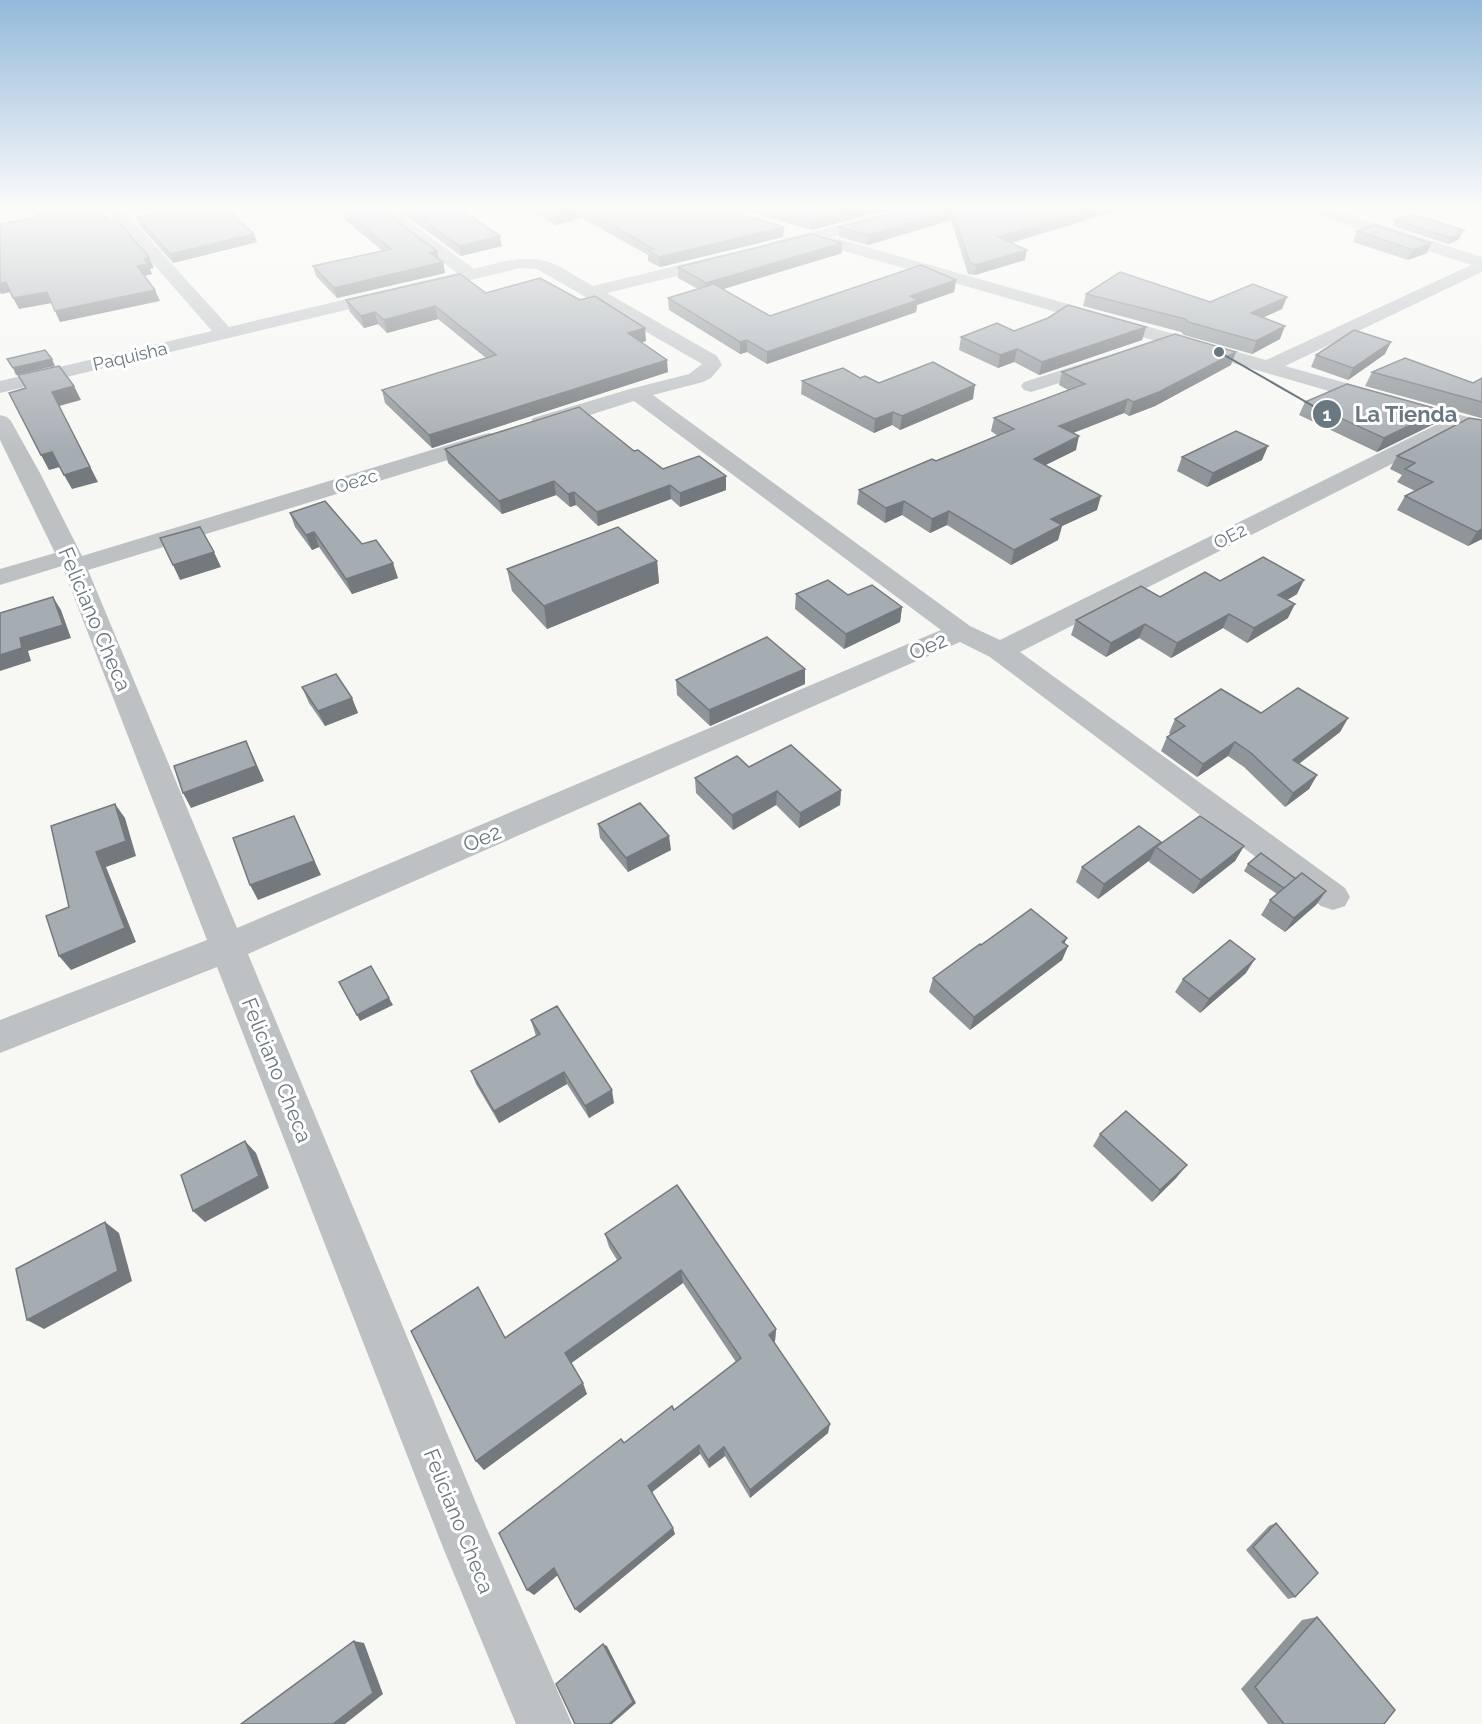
<svg xmlns="http://www.w3.org/2000/svg" width="1482" height="1724" font-family="Raleway,sans-serif">
	<rect width="100%" height="100%" fill="#f7f7f4"/>
	<g fill="none" stroke-linecap="round" stroke-linejoin="round">
		<g fill="#bdc1c4" fill-rule="evenodd">
			<path d="M106 210H123L229 327 457 273 382 216 380 213 382 210H394L474 269C502 262 529 252 557 265 569 271 581 280 593 286L721 255 727 256 729 260 727 264 607 293 717 356 722 365 711 378 703 382 653 395 970 626 1000 640 1440 423 813 242 774 252 766 247 768 243 899 210H927L925 213 831 237 1266 360 1471 265 1312 213 1310 210H1335L1482 257V272L1285 366 1482 421V434L1461 429 1020 652 1345 888 1350 897 1345 906 1333 910 1321 906 990 657 960 642 248 954 486 1527 572 1724H516L442 1545 217 967 0 1053V1020L207 940 62 566 0 585V569L55 553 0 440V415L7 417 11 421 40 473 82 556 481 435 489 433 497 435 500 440 497 445 88 570 237 928 941 630 634 401 549 428 541 429 533 428 530 423 533 418 630 389 689 374 702 364 537 269 520 268 0 393V381L212 331Z"/>
			<path d="M1103 357 1110 359 1113 363 1110 367 1031 392 1024 390 1021 386 1024 382Z"/>
		</g>
	</g>
	<g fill="#8f9599">
		<path d="M343 210H382L443 262 445 273 337 298 316 276 313 266 383 251 345 220Z"/>
		<path d="M398 210H461L502 246 461 256Z"/>
		<path d="M531 210H727L784 227 783 237 660 267 648 261V255L582 218 555 225Z"/>
		<path d="M743 210H888L811 230Z"/>
		<path d="M906 210H1119L1011 243 1025 260 975 275 968 274 951 220 868 245 839 237V227Z"/>
		<path d="M137 217 257 242 173 263 140 226Z"/>
		<path d="M1395 220 1461 236 1458 240 1448 244 1393 226Z"/>
		<path d="M1357 231 1431 243 1427 253 1408 260 1353 242Z"/>
		<path d="M842 243V253L723 289 770 316 956 280 954 292 917 305 916 312 767 364 747 352 740 354 669 310 668 298 698 289 678 278V267Z"/>
		<path d="M486 293 646 341 641 342 668 372 432 448 385 403 382 390 486 358 438 319 387 333 378 324 364 328 350 312 346 300Z"/>
		<path d="M1086 294 1210 302 1282 309 1264 317 1280 339 1252 354 1184 335 1181 332 1083 306Z"/>
		<path d="M1146 327 1142 340 1039 375 1014 362 998 368 959 350 961 337 1014 331Z"/>
		<path d="M1385 354 1348 380 1311 367 1316 355Z"/>
		<path d="M1231 365 1155 406 1129 416 1124 413 1073 433 1076 450 1046 465 1097 510 1062 526 1058 540 1011 565 947 525 930 533 902 515 885 523 857 504 859 490 936 461 998 436 991 431 994 418 1068 390 1059 385 1062 372Z"/>
		<path d="M1372 372 1473 383 1482 378V418H1481L1365 386Z"/>
		<path d="M860 378 879 383 973 399 900 430 892 425 874 433 801 394 802 381Z"/>
		<path d="M1305 402 1434 424 1377 452 1299 415Z"/>
		<path d="M1482 420V539L1468 546 1397 510 1405 496 1415 491 1397 482 1402 475 1390 469 1397 456Z"/>
		<path d="M445 449 663 469 726 490 680 507 671 499 598 526 576 505 570 507 556 495 502 514 448 463Z"/>
		<path d="M1182 457 1262 460 1207 487 1177 471Z"/>
		<path d="M290 513 362 544 398 578 352 594 319 547 312 550 295 527Z"/>
		<path d="M657 561 659 583 547 629 512 591 507 569Z"/>
		<path d="M1220 581 1297 594 1287 600 1288 618 1247 643 1223 628 1171 658 1139 638 1106 657 1071 635 1076 620Z"/>
		<path d="M796 594 848 595 902 607 900 622 844 649 795 609Z"/>
		<path d="M805 669V684L710 726 677 695 676 680Z"/>
		<path d="M302 687 352 698 358 713 325 726 309 703Z"/>
		<path d="M1261 713 1348 718 1340 732 1299 764 1317 775 1309 789 1285 807 1244 767 1228 756 1197 777 1161 751 1167 737 1171 735 1169 733 1175 719Z"/>
		<path d="M749 767 841 790 840 805 799 828 776 805 733 830 696 793 695 778Z"/>
		<path d="M598 824 671 850 628 872 600 838Z"/>
		<path d="M1161 842 1160 844 1244 846 1235 861 1193 894 1149 862 1150 860 1098 899 1076 882 1082 867Z"/>
		<path d="M1248 864 1296 879 1326 891 1316 905 1285 932 1261 915 1270 900 1277 894 1244 871Z"/>
		<path d="M1065 943 1068 946 1062 960 970 1030 929 992 933 978 981 945Z"/>
		<path d="M1246 973 1200 1013 1175 992 1183 979Z"/>
		<path d="M531 1020 614 1103 589 1118 567 1084 499 1123 476 1084 471 1071 536 1036Z"/>
		<path d="M1100 1134 1177 1177 1152 1202 1093 1146Z"/>
		<path d="M677 1185 776 1329 775 1341 774 1342 828 1433 750 1498 725 1456 709 1468 700 1454 652 1492 675 1534 580 1613 575 1609 558 1575 534 1595 624 1443 674 1410 736 1362 683 1283 571 1363 587 1394 484 1470 476 1461 478 1287 505 1337 617 1260 609 1247 605 1234Z"/>
		<path d="M1276 1523 1295 1597 1288 1599 1246 1550 1269 1526Z"/>
		<path d="M1317 1617 1384 1724H1268L1241 1689 1302 1620Z"/>
	</g>
	<g fill="#74797d">
		<path d="M571 210H581L582 218 555 225 554 215Z"/>
		<path d="M849 210H888L811 230 812 220Z"/>
		<path d="M952 210 951 220 868 245 869 235Z"/>
		<path d="M1088 210H1119L997 247 998 237Z"/>
		<path d="M784 227 783 237 660 267 659 257Z"/>
		<path d="M1464 230 1458 240 1448 244 1451 238 1458 232Z"/>
		<path d="M254 234 257 242 173 263 170 254Z"/>
		<path d="M500 236 502 246 461 256 459 246Z"/>
		<path d="M842 243V253L707 294 706 283Z"/>
		<path d="M1431 243 1427 253 1408 260 1413 250Z"/>
		<path d="M1027 250 1025 260 975 275 976 265Z"/>
		<path d="M437 251 439 262 430 253Z"/>
		<path d="M149 257 154 268 150 269 152 274 141 277 137 266 144 259Z"/>
		<path d="M443 262 445 273 337 298 334 288Z"/>
		<path d="M956 280 954 292 917 305 916 312 767 364V352L910 296Z"/>
		<path d="M6 282 11 292 1 294 0 292V283Z"/>
		<path d="M155 290 160 301 60 322 55 311Z"/>
		<path d="M47 292 52 303 19 309 13 298Z"/>
		<path d="M1287 297 1282 309 1247 325 1251 313Z"/>
		<path d="M435 306 438 319 387 333 384 320Z"/>
		<path d="M375 312 378 324 364 328 361 316Z"/>
		<path d="M1285 326 1280 339 1252 354 1256 341Z"/>
		<path d="M1146 327 1142 340 1039 375 1042 362Z"/>
		<path d="M645 328 646 341 629 346 628 333Z"/>
		<path d="M747 340V352L740 354V342Z"/>
		<path d="M1391 342 1385 354 1348 380 1353 368Z"/>
		<path d="M1017 349 1014 362 998 368 1000 355Z"/>
		<path d="M1236 352 1231 365 1155 406 1129 416 1133 402Z"/>
		<path d="M52 359 55 366 16 375 13 368Z"/>
		<path d="M667 360 668 372 432 448 429 435Z"/>
		<path d="M975 385 973 399 900 430 902 416Z"/>
		<path d="M74 386 81 400 59 406 98 482 72 489 64 475 52 392Z"/>
		<path d="M1128 399 1124 413 1055 440 1059 426Z"/>
		<path d="M1441 410 1434 424 1377 452 1384 438Z"/>
		<path d="M893 412 892 425 874 433 875 419Z"/>
		<path d="M1079 436 1076 450 1031 472 1034 459Z"/>
		<path d="M1268 446 1262 460 1207 487 1213 473Z"/>
		<path d="M52 452 60 467 49 470 41 455Z"/>
		<path d="M726 476V490L680 507V493Z"/>
		<path d="M554 481 556 495 502 514 499 501Z"/>
		<path d="M670 485 671 499 598 526 597 512Z"/>
		<path d="M574 492 576 505 570 507 568 494Z"/>
		<path d="M1101 496 1097 510 1062 526 1058 540 1011 565 1014 550 1051 519Z"/>
		<path d="M904 501 902 515 885 523 886 508Z"/>
		<path d="M949 511 947 525 930 533 932 519Z"/>
		<path d="M1482 529V539L1468 546 1477 532Z"/>
		<path d="M314 532 319 547 312 550 306 535Z"/>
		<path d="M214 552 221 567 180 580 173 565Z"/>
		<path d="M657 561 659 583 547 629 544 606Z"/>
		<path d="M393 563 398 578 352 594 346 579Z"/>
		<path d="M1304 580 1297 594 1272 609 1278 595Z"/>
		<path d="M53 597 61 610 71 638 28 651 31 661 0 671V655L20 638Z"/>
		<path d="M1295 604 1288 618 1247 643 1254 628Z"/>
		<path d="M902 607 900 622 844 649 846 634Z"/>
		<path d="M1229 614 1223 628 1171 658 1177 643Z"/>
		<path d="M1145 624 1139 638 1106 657 1111 643Z"/>
		<path d="M805 669V684L710 726 709 710Z"/>
		<path d="M352 698 358 713 325 726 318 711Z"/>
		<path d="M1348 718 1340 732 1285 774 1293 760Z"/>
		<path d="M246 741 253 756 264 781 191 808 183 793Z"/>
		<path d="M1235 742 1228 756 1197 777 1203 764Z"/>
		<path d="M1317 775 1309 789 1285 807 1293 793Z"/>
		<path d="M841 790 840 805 799 828 800 813Z"/>
		<path d="M777 791 776 805 733 830 732 815Z"/>
		<path d="M115 804 125 818 136 856 106 867 136 942 71 970 59 956 96 852Z"/>
		<path d="M294 816 321 875 258 900 250 885Z"/>
		<path d="M669 836 671 850 628 872 626 858Z"/>
		<path d="M1161 842 1158 849 1156 847 1150 860 1098 899 1104 884Z"/>
		<path d="M1244 846 1235 861 1193 894 1201 880Z"/>
		<path d="M1326 891 1316 905 1285 932 1294 918Z"/>
		<path d="M1067 938 1061 951 1068 946 1062 960 970 1030 974 1017Z"/>
		<path d="M1255 959 1246 973 1200 1013 1209 999Z"/>
		<path d="M389 998 393 1005 360 1021 357 1015Z"/>
		<path d="M564 1072 567 1084 499 1123 494 1111Z"/>
		<path d="M612 1090 614 1103 589 1118 585 1106Z"/>
		<path d="M245 1141 256 1153 269 1188 205 1222 193 1211Z"/>
		<path d="M1187 1165 1177 1177 1152 1202 1160 1190Z"/>
		<path d="M105 1222 119 1233 132 1281 44 1329 27 1320Z"/>
		<path d="M681 1270 683 1283 570 1364 565 1353Z"/>
		<path d="M776 1329 775 1341 768 1347 769 1335Z"/>
		<path d="M583 1383 587 1394 484 1470 476 1461Z"/>
		<path d="M830 1424 828 1433 750 1498V1490Z"/>
		<path d="M699 1445 700 1454 651 1493 648 1486Z"/>
		<path d="M724 1447 725 1456 709 1468 708 1460Z"/>
		<path d="M673 1528 675 1534 580 1613 575 1609Z"/>
		<path d="M554 1568 560 1573 534 1595 527 1590Z"/>
		<path d="M354 1641 364 1643 383 1694 345 1724H333Z"/>
		<path d="M603 1644 607 1646 636 1703 612 1724H609Z"/>
	</g>
	<g fill="#a6adb2" stroke="#74797d" stroke-width="1.5">
		<path d="M33 210H100L110 221 116 219 149 257 144 259 148 264 137 266 155 290 55 311 47 292 13 298 6 282 0 283V224L38 217Z"/>
		<path d="M170 210H228L254 234 170 254 137 217Z"/>
		<path d="M343 210H382L437 251 430 253 443 262 334 288 313 266 391 249Z"/>
		<path d="M410 210H461L500 236 459 246Z"/>
		<path d="M546 210H571L554 215Z"/>
		<path d="M585 210H727L784 227 659 257 648 250 654 249Z"/>
		<path d="M778 210H849L812 220Z"/>
		<path d="M906 210H1088L998 237 1027 250 976 265 970 263 952 210 869 235 839 227Z"/>
		<path d="M1412 214 1464 230 1458 232 1461 233 1451 238 1395 220Z"/>
		<path d="M1375 225 1431 243 1413 250 1357 231Z"/>
		<path d="M811 234 842 243 706 283 678 267Z"/>
		<path d="M921 265 956 280 910 296 918 300 767 352 747 340 740 342 668 298 714 284 770 316Z"/>
		<path d="M1120 272 1210 302 1253 284 1287 297 1251 313 1285 326 1256 341 1188 322 1185 319 1086 294Z"/>
		<path d="M460 274 486 293 540 278 580 300 595 296 645 328 628 333 667 360 429 435 382 390 496 355 435 306 384 320 375 312 361 316 346 300Z"/>
		<path d="M1068 305 1146 327 1042 362 1017 349 1000 355 961 337 997 323 1014 331 1048 318Z"/>
		<path d="M1354 330 1391 342 1353 368 1316 355Z"/>
		<path d="M1175 334 1236 352 1159 392 1133 402 1128 399 1059 426 1079 436 1034 459 1101 496 1051 519 1062 525 1014 550 949 511 932 519 904 501 886 508 859 490 932 459 936 461 1014 429 994 418 1085 384 1062 372Z"/>
		<path d="M45 350 52 359 13 368 7 359Z"/>
		<path d="M1405 358 1473 383 1482 378V402L1372 372Z"/>
		<path d="M933 362 975 385 902 416 893 412 875 419 802 381 843 368 860 378 865 376 879 383Z"/>
		<path d="M59 366 74 386 52 392 90 467 64 475 52 452 41 455 9 393 26 388 18 375Z"/>
		<path d="M1347 384 1441 410 1384 438 1305 402Z"/>
		<path d="M579 407 634 451 638 450 663 469 699 456 726 476 680 493 670 485 597 512 574 492 568 494 554 481 499 501 445 449Z"/>
		<path d="M1469 418 1482 420V529L1477 532 1405 496 1433 482 1405 469 1415 463 1397 456Z"/>
		<path d="M1236 431 1268 446 1213 473 1182 457Z"/>
		<path d="M325 501 362 544 376 540 393 563 346 579 314 532 306 535 290 513Z"/>
		<path d="M200 527 214 552 173 565 160 538Z"/>
		<path d="M618 527 657 561 544 606 507 569Z"/>
		<path d="M1263 557 1304 580 1278 595 1295 604 1254 628 1229 614 1177 643 1145 624 1111 643 1076 620 1141 586 1160 597 1205 572 1220 581Z"/>
		<path d="M828 580 848 595 872 585 902 607 846 634 796 594Z"/>
		<path d="M53 597 63 625 20 638 22 648 0 655V613Z"/>
		<path d="M767 637 805 669 709 710 676 680Z"/>
		<path d="M336 674 352 698 318 711 302 687Z"/>
		<path d="M1298 688 1348 718 1293 760 1317 775 1293 793 1251 753 1235 742 1203 764 1167 737 1185 726 1175 719 1221 689 1261 713Z"/>
		<path d="M246 741 256 766 183 793 174 766Z"/>
		<path d="M791 745 841 790 800 813 777 791 732 815 695 778 737 756 749 767Z"/>
		<path d="M640 803 669 836 626 858 598 824Z"/>
		<path d="M115 804 126 841 96 852 125 928 59 956 46 916 69 907 51 826Z"/>
		<path d="M294 816 314 861 250 885 233 838Z"/>
		<path d="M1200 816 1244 846 1201 880 1156 847Z"/>
		<path d="M1139 826 1161 842 1104 884 1082 867Z"/>
		<path d="M1261 853 1296 879 1284 888 1248 864Z"/>
		<path d="M1302 873 1326 891 1294 918 1270 900Z"/>
		<path d="M1031 909 1067 938 1062 942 1068 946 974 1017 933 978 980 944 981 945Z"/>
		<path d="M1230 940 1255 959 1209 999 1183 979Z"/>
		<path d="M371 966 389 998 357 1015 339 982Z"/>
		<path d="M557 1006 612 1090 585 1106 564 1072 494 1111 471 1071 540 1034 531 1020Z"/>
		<path d="M1126 1111 1187 1165 1160 1190 1100 1134Z"/>
		<path d="M245 1141 259 1176 193 1211 181 1175Z"/>
		<path d="M677 1185 776 1329 769 1335 830 1424 750 1490 724 1447 708 1460 699 1445 648 1486 673 1528 575 1609 554 1568 527 1590 499 1533 621 1439 624 1443 672 1406 674 1410 741 1358 681 1270 565 1353 583 1383 476 1461 411 1331 478 1287 505 1338 621 1258 605 1234Z"/>
		<path d="M105 1222 118 1271 27 1320 16 1269Z"/>
		<path d="M1276 1523 1318 1573 1295 1597 1253 1547Z"/>
		<path d="M1317 1617 1395 1710 1384 1724H1284L1255 1687Z"/>
		<path d="M354 1641 373 1693 333 1724H241Z"/>
		<path d="M603 1644 633 1702 609 1724H575L556 1684Z"/>
	</g>
	<linearGradient id="sky" x2="0" y2="1"><stop stop-color="#93b9da"/><stop offset="0.46" stop-color="#fbfbfa"/><stop offset="1" stop-color="#fbfbfa" stop-opacity="0"/></linearGradient>
	<rect width="1482" height="452" fill="url(#sky)"/>
	<g text-anchor="middle" dominant-baseline="central" stroke-width="6" stroke-linejoin="round" paint-order="stroke">
		<g font-size="18" fill="#6a7881" stroke="#fff">
			<text transform="translate(130 356) rotate(-13)">Paquisha</text>
			<text transform="translate(356 481) rotate(-17)">Oe2c</text>
			<text transform="translate(1230 536) rotate(-27)">OE2</text>
		</g>
		<g font-size="21" fill="#6a7881" stroke="#fff">
			<text transform="translate(95 619) rotate(67)">Feliciano Checa</text>
			<text transform="translate(928 646) rotate(-23)">Oe2</text>
			<text transform="translate(482 838) rotate(-23)">Oe2</text>
			<text transform="translate(277 1070) rotate(68)">Feliciano Checa</text>
			<text transform="translate(459 1521) rotate(68)">Feliciano Checa</text>
		</g>
	</g>
	<path fill="none" stroke="#6a7881" stroke-width="2" d="M1219 352L1327 414"/>
	<g fill="#6a7881" stroke="#fff" stroke-width="2">
		<circle cx="1219" cy="352" r="6"/>
		<circle cx="1327" cy="414" r="15"/>
	</g>
	<g font-size="18" text-anchor="middle" font-weight="bold" fill="#fff">
		<text x="1327" y="421">1</text>
	</g>
	<g font-size="22" text-anchor="middle" font-weight="bold" fill="#6a7881" stroke="#fff" stroke-width="6" stroke-linejoin="round" paint-order="stroke">
		<text x="1406" y="422">La Tienda</text>
	</g>
</svg>
